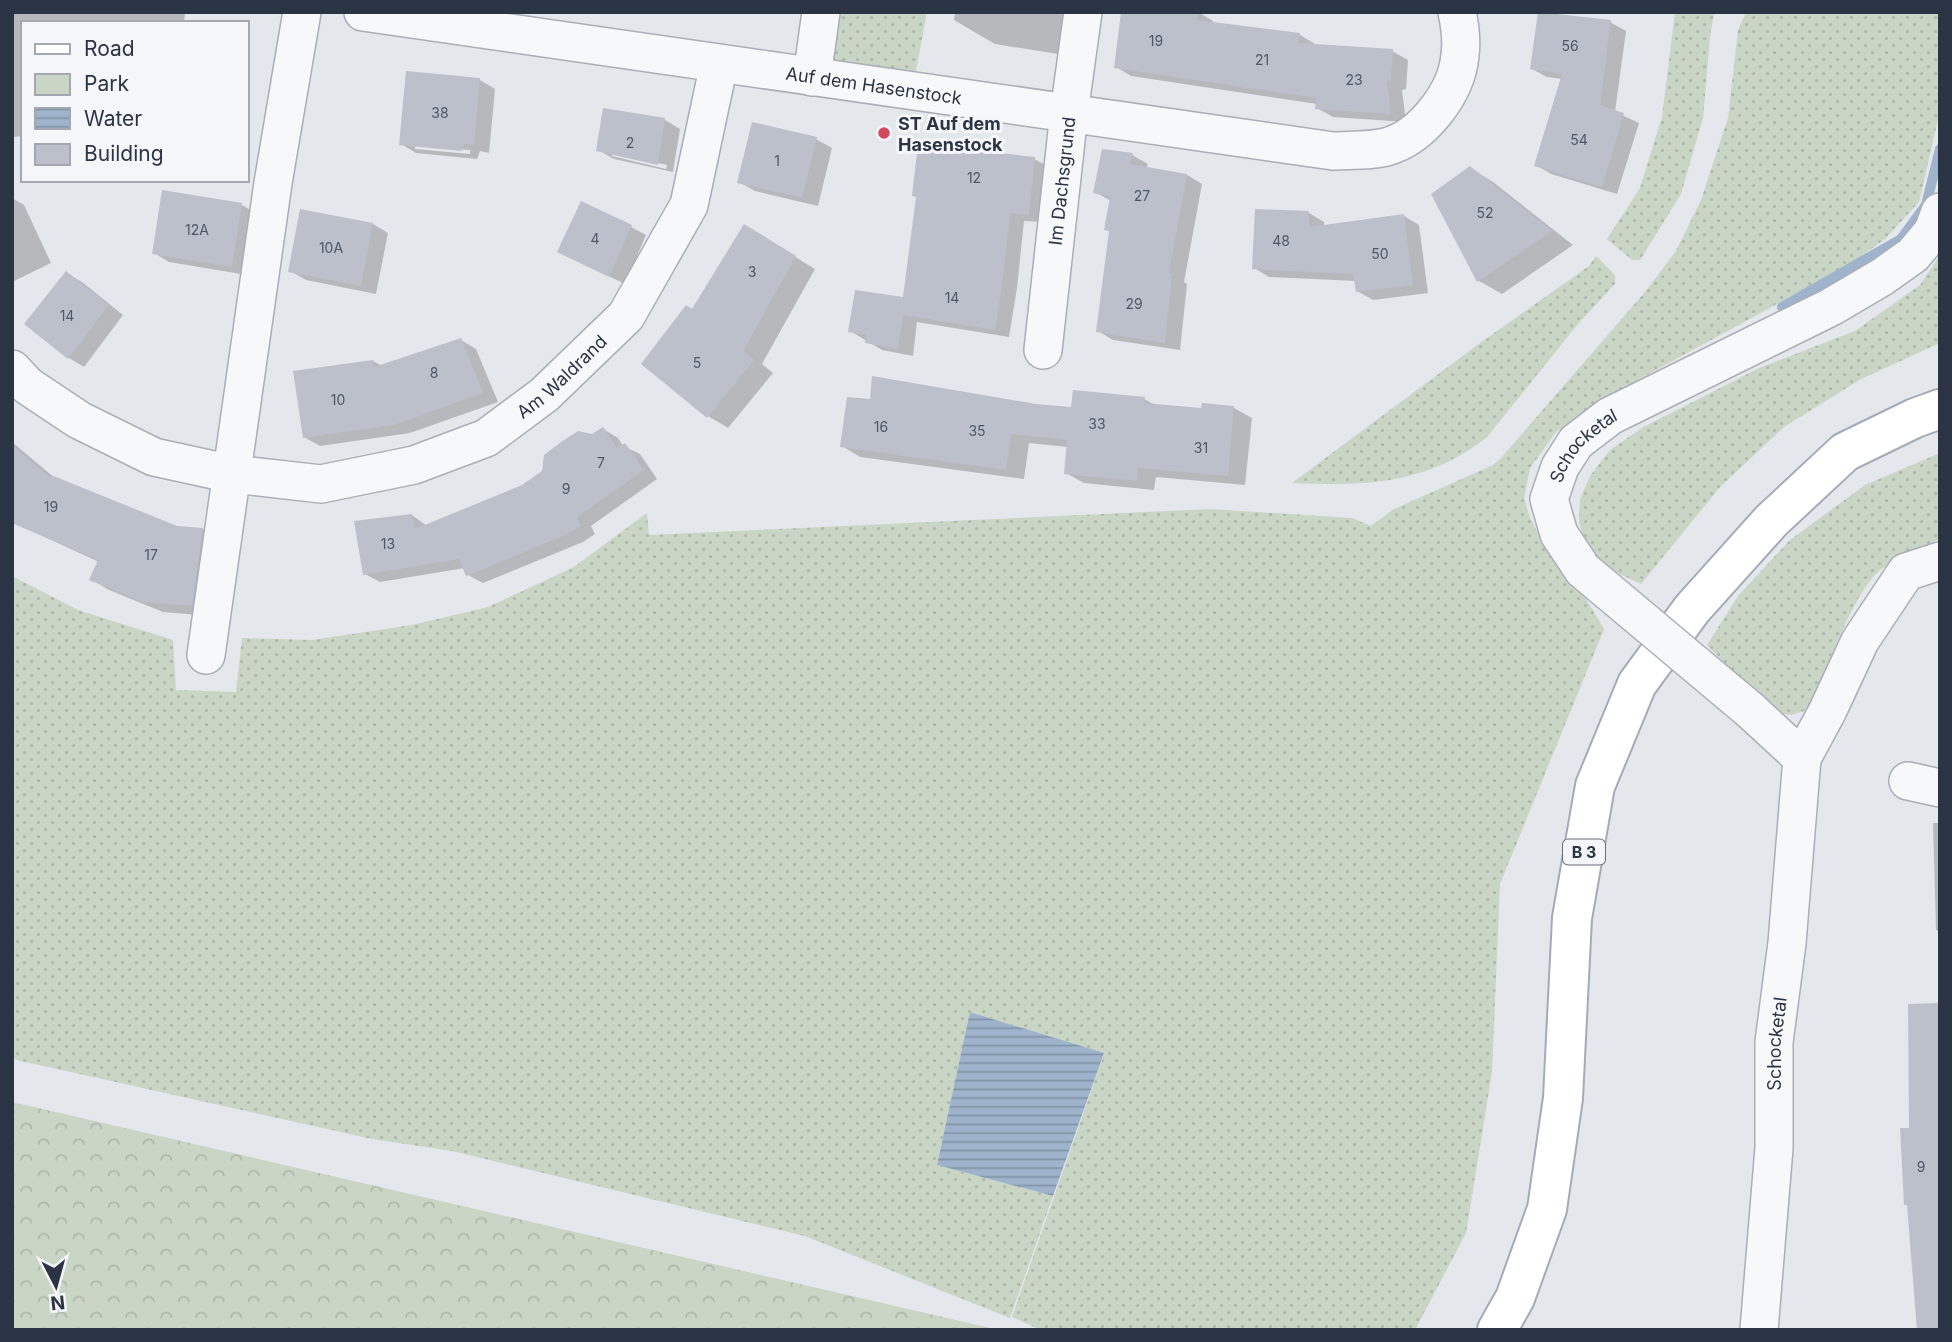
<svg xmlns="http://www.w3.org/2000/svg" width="1952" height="1342" font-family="Inter,sans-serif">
	<defs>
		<pattern id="green-dots" width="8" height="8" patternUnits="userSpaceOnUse" patternTransform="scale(1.75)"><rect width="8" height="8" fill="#c9d6c5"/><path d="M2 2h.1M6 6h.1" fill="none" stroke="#adb8ab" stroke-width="1.8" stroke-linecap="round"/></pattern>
		<pattern id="forest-crowns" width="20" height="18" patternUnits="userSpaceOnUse" patternTransform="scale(1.75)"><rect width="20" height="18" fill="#c9d6c5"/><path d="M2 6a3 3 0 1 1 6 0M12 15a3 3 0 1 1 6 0" fill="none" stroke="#adb8ab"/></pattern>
		<pattern id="water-rules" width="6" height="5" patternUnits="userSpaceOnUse" patternTransform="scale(1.75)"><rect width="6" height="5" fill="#9fb4cc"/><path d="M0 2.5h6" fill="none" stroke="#8293a7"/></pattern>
	</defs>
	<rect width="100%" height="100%" fill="#e4e7ec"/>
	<g fill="url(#green-dots)">
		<path d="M832 12H927L914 81 823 71Z"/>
		<path d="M1675 12H1714L1710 37 1703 118 1681 194 1640 260H1632L1607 239 1640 188 1662 117Z"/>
		<path d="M1746 12H1940V111L1919 202 1885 239 1849 265 1610 395 1556 432 1530 468 1524 498 1530 518 1552 559 1575 581 1604 629 1500 884 1492 1072 1466 1233 1415 1330H1041L1012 1317 1104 1054 971 1012 937 1165 1053 1196 1010 1318 805 1236 452 1151 372 1139 12 1059V576L78 610 173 640 176 690 236 692 242 638 312 640 412 625 488 607 574 567 647 513 649 535 1211 509 1352 518 1371 526 1394 509 1493 465 1501 458 1645 292 1676 251 1701 200 1728 118 1738 30Z"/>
		<path d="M1940 255V343L1861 379 1784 427 1720 487 1641 584 1590 560 1579 522 1580 499 1590 476 1610 450 1642 428 1759 368 1855 331 1920 285Z"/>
		<path d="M1596 256 1615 275V284L1578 324 1487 437C1427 485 1365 486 1292 483L1476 346 1589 266Z"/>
		<path d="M1940 453V539C1919 548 1888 560 1873 577 1847 608 1827 671 1807 710L1791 715 1773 713 1707 645 1738 596 1790 540 1865 485Z"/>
	</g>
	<path fill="url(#forest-crowns)" d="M12 1102 999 1330H12Z"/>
	<path fill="url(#water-rules)" d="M970 1012 1104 1053 1053 1196 937 1165Z"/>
	<g fill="#0003" fill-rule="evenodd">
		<path d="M12 12H185L184 23H23V136L12 137Z"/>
		<path d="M955 12H1081L1076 57 995 44 954 20Z"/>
		<path d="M1198 12 1213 21V24L1300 35 1315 44V46L1392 51 1408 60 1406 89 1402 90 1406 122 1333 117 1317 108V104L1131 76 1116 67Z"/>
		<path d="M1610 22 1626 31 1615 112 1639 123 1617 194 1551 174 1536 165 1562 79 1547 77 1532 69Z"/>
		<path d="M408 73 480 80 495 89 489 153 480 151 477 159 416 153 401 144ZM415 145 470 150V154L415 149Z"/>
		<path d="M605 110 665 120 680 129 673 172 614 159 598 150ZM612 153 667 165 666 169 612 156Z"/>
		<path d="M816 139 832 148 818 206 755 191 739 182Z"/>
		<path d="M1132 155 1148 164 1146 168 1187 175 1202 184 1184 282 1187 284 1180 350 1113 340 1098 331 1111 232 1106 229 1111 201 1095 192Z"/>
		<path d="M1034 159 1049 167 1043 222 1024 221 1017 288 1009 337 917 322 913 356 882 350 850 331 905 299Z"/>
		<path d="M1470 168 1493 182 1573 245 1502 294 1479 281 1434 195Z"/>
		<path d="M12 198 24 205 51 263 12 282Z"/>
		<path d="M242 205 257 214 247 275 169 262 154 253Z"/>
		<path d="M1309 213 1324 222V226L1404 216 1419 225 1428 293 1373 300 1357 291 1356 281 1269 277 1254 268Z"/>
		<path d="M373 224 388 233 376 294 306 280 290 271Z"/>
		<path d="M631 227 646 235 625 284 575 260Z"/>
		<path d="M764 238 815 269 762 364 773 373 728 428 708 416 693 311Z"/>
		<path d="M66 273 82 282 123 315 84 367 69 358Z"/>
		<path d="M461 340 476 349 498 402 410 433 320 446 304 437 373 361 382 366Z"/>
		<path d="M1144 399 1157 406 1203 410 1234 408 1252 418 1245 485 1156 477 1154 490 1084 483 1066 473 1068 447 1029 443 1024 479 860 457 842 446 1036 406 1073 409Z"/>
		<path d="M603 429 618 438 623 446 640 454 657 479 591 526 595 534 583 542 483 583 468 575 465 568 380 582 365 574 412 515 427 526 523 487Z"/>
		<path d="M12 442 56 479 176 527 202 529 221 540 210 616 163 612 109 590 91 579 99 562 12 522Z"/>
		<path d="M1933 823H1940V932L1936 930Z"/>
	</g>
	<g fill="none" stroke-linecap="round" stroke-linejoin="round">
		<path stroke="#9fb4cc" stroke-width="10" d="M1782 307 1901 239 1926 205 1940 149"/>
	</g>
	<g fill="#bbc0ca">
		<path d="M1121 12H1198L1197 20 1300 33 1299 43 1393 49 1391 80 1387 81 1391 114 1315 109 1316 98 1114 68Z"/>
		<path d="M1538 12 1611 20 1600 105 1624 113 1602 187 1534 166 1562 74 1530 69Z"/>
		<path d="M406 71 480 78 474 145 464 144 462 151 399 145Z"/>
		<path d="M603 108 665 118 658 165 596 151Z"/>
		<path d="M752 122 817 137 802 198 737 183Z"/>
		<path d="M918 144 1035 157 1029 215 1010 213 1003 279 995 330 903 315 898 349 865 343 866 335 848 332 855 290 903 297 916 197 912 196Z"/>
		<path d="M1102 149 1133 153 1130 164 1187 174 1169 273 1172 274 1165 343 1096 332 1109 231 1104 230 1110 197 1093 193Z"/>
		<path d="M1470 166 1552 231 1477 282 1431 194Z"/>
		<path d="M162 190 242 203 232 267 152 254Z"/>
		<path d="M581 201 632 225 609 277 557 252Z"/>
		<path d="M300 209 373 223 361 286 288 272Z"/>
		<path d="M1255 209 1309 211V227L1404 214 1413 285 1356 292 1353 274 1252 269Z"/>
		<path d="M744 224 796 256 743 351 754 360 707 418 641 364 686 305 692 309Z"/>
		<path d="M66 271 109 305 68 359 24 324Z"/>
		<path d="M461 338 483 393 394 425 303 438 293 371 373 360 374 367Z"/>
		<path d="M872 376 1036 404 1071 407 1073 390 1145 397 1144 403 1201 408 1202 403 1234 406 1228 476 1138 468 1137 481 1064 474 1067 440 1011 434 1006 470 840 447 847 397 870 399Z"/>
		<path d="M603 427 617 448 625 443 644 470 577 517 581 526 568 534 466 576 459 559 363 575 354 521 412 514 415 529 522 485 542 471 544 455 561 442 578 431 592 434Z"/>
		<path d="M12 445 50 477 51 475 177 526 203 528 192 606 143 602 89 580 98 560 12 523Z"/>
		<path d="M1940 1003V1330H1917L1907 1205H1904L1900 1128H1909L1908 1004Z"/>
	</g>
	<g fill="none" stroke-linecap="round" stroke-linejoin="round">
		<defs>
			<g id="minor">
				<path id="s1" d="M363 12 1333 151C1350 150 1370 151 1386 147 1423 137 1457 92 1460 55 1462 41 1460 26 1457 12"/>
				<path d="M812 77 821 12"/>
				<path id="s2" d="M1043 350 1069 113 1083 12"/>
				<path id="s3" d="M12 369 28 386 79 420 154 457 232 474 321 484 414 465 486 438 544 395 626 316 689 205 719 64"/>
				<path id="s4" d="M1583 570 1559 534 1549 499 1560 467 1576 442 1610 416 1831 307 1882 277 1913 255 1933 231 1940 212"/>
				<path d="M206 655 273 183 302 12"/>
				<path d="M1750 710 1802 758 1827 712 1860 641 1906 572 1940 561"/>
				<path d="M1908 781 1940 788"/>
				<path id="s5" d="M1759 1330 1774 1148V1042L1787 943 1802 758"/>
			</g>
			<path id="major" d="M1497 1330 1515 1298 1547 1209 1563 1098 1572 918 1595 786 1637 684 1692 609 1771 521 1845 452 1915 418 1940 409"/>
		</defs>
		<use href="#minor" stroke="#a9aeb7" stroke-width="40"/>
		<use href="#major" stroke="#a3abb8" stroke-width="42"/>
		<use href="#minor" stroke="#f7f8fa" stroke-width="37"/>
		<use href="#major" stroke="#fff" stroke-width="38"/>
		<defs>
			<path id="minor-bridge" d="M1583 570 1750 710"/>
		</defs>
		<use href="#minor-bridge" stroke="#a9aeb7" stroke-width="40" stroke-linecap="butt"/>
		<use href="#minor-bridge" stroke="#f7f8fa" stroke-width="37"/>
	</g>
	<circle fill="#d1495b" stroke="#f4f6f9" stroke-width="2.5" cx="884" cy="133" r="7"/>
	<g text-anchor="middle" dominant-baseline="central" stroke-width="6" stroke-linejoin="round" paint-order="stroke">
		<g font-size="14" fill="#4f5766">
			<text x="1156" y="40">19</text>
			<text x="1570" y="45">56</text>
			<text x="1262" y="59">21</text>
			<text x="1354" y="79">23</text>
			<text x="440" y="112">38</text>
			<text x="1579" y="139">54</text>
			<text x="630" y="142">2</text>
			<text x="777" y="160">1</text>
			<text x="974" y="177">12</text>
			<text x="1142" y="195">27</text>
			<text x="1485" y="212">52</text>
			<text x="197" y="229">12A</text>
			<text x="595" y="238">4</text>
			<text x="1281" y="240">48</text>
			<text x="331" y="247">10A</text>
			<text x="1380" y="253">50</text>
			<text x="752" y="271">3</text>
			<text x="952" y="297">14</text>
			<text x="1134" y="303">29</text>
			<text x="67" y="315">14</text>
			<text x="697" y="362">5</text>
			<text x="434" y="372">8</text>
			<text x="338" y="399">10</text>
			<text x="1097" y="423">33</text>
			<text x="881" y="426">16</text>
			<text x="977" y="430">35</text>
			<text x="1201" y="447">31</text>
			<text x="601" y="462">7</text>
			<text x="566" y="488">9</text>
			<text x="51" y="506">19</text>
			<text x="388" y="543">13</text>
			<text x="151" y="554">17</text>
			<text x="1921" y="1166">9</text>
		</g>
		<rect fill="#f4f6f9" stroke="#676e7b" stroke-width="2" x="1563" y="839.5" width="42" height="25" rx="5"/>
		<g font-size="16" font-weight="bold" fill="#2b3445">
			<text x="1584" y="852">B 3</text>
		</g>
		<g font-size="18" fill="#2b3445" stroke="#f4f6f9">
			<text stroke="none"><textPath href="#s1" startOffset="516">Auf dem Hasenstock</textPath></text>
			<text stroke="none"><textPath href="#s2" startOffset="170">Im Dachsgrund</textPath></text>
			<text stroke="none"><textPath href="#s3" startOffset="607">Am Waldrand</textPath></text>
			<text stroke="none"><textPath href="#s4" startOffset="145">Schocketal</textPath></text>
			<text stroke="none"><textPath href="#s5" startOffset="287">Schocketal</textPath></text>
		</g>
		<g font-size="18" font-weight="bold" fill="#2b3445" stroke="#f4f6f9" text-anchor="start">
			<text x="898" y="123">ST Auf dem<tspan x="898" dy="21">Hasenstock</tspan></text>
		</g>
	</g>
	<rect width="1952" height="1342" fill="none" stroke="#2b3445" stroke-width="28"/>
	<rect x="21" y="21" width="228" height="161" fill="#f4f6f9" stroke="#a4a8b1" stroke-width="2"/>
	<rect x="35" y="44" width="35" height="10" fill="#ffffff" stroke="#a4a8b1" stroke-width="2"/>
	<text x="84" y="56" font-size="21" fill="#2b3445">Road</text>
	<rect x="35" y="74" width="35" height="21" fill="#c9d6c5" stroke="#a4a8b1" stroke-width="2"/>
	<text x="84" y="91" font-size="21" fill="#2b3445">Park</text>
	<rect x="35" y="108" width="35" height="21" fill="url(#water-rules)" stroke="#a4a8b1" stroke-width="2"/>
	<text x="84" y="126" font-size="21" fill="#2b3445">Water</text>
	<rect x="35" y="144" width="35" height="21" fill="#bbc0ca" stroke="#a4a8b1" stroke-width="2"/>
	<text x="84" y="161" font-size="21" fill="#2b3445">Building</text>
	<g transform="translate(56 1286) rotate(174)" stroke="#f4f6f9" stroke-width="5" paint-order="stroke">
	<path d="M0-5L12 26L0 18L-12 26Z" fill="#2b3445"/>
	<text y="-10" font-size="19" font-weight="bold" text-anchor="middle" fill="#2b3445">N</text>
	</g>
</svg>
